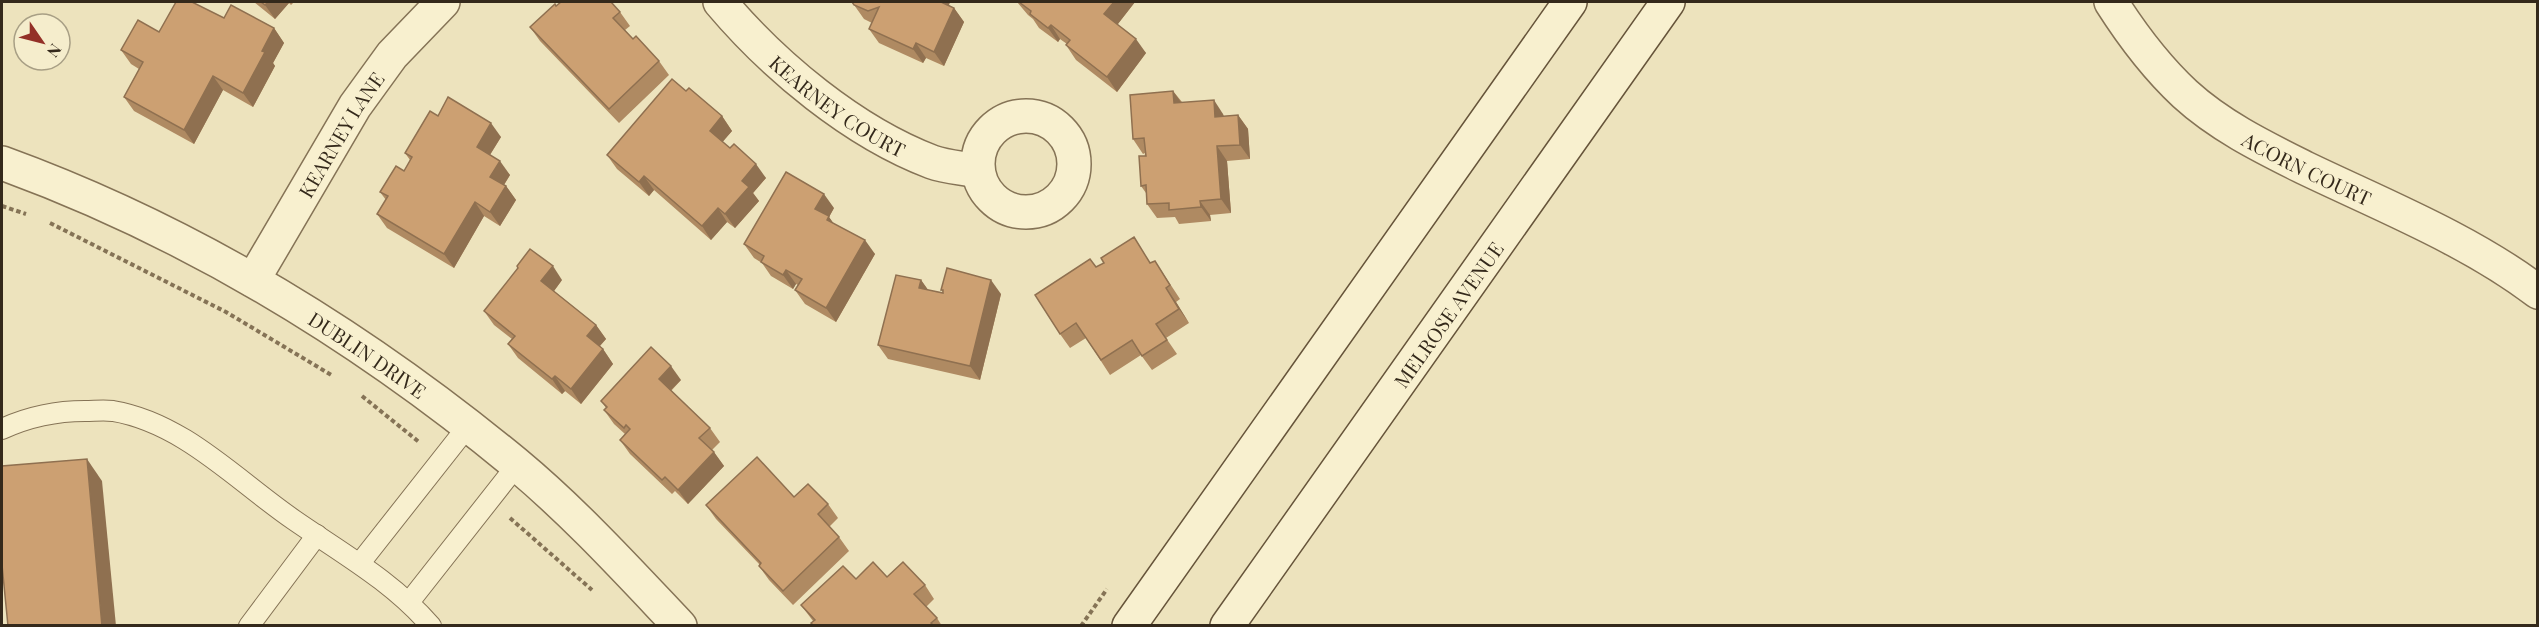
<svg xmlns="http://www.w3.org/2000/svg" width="2539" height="627" font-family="'Playfair Display',serif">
	<rect width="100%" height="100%" fill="#ede3bd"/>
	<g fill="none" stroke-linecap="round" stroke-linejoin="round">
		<defs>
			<g id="service">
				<path d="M2 429C28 417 56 411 85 411 94 411 104 410 113 411 184 423 237 481 294 520 343 554 392 581 431 626"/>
				<path d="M360 563 468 426"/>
				<path d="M410 601 517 465"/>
				<path d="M249 626 317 535"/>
			</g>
			<g id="minor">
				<path id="s1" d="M720 2C774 66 853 132 932 162 946 167 963 168 977 171"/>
				<path id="s2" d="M2111 2C2132 35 2156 67 2185 94 2220 126 2263 147 2305 168 2382 205 2470 240 2538 292"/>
				<circle cx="1026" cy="164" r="48"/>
				<path id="s3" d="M2 163C189 231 362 337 515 463 574 512 627 570 680 626"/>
				<path id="s4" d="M253 280 355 106 392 55 443 2"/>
			</g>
			<g id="secondary">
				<path d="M1129 626 1570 2"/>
				<path id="s5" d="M1227 626 1668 2"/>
			</g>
		</defs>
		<use href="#service" stroke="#857356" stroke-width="22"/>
		<use href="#minor" stroke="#857356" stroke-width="36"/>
		<use href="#secondary" stroke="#66543a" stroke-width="36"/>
		<g stroke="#857356" stroke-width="4" stroke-dasharray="4.5 3" stroke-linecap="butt">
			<path d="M2 206 26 214"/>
			<path d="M50 223 226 312 333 376"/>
			<path d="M362 396 419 442"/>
			<path d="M510 518 592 590"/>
			<path d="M1081 626 1107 589"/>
		</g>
		<use href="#service" stroke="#f8f0cf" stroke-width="20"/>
		<use href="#minor" stroke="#f8f0cf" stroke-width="33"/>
		<use href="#secondary" stroke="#f8f0cf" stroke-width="33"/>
	</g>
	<g fill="#af8a62">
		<path d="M254 2H294L291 5 289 3 275 19Z"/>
		<path d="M852 2H950L949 5 954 8 964 22 944 66 926 58 923 63 879 43 869 29 872 23 864 19Z"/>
		<path d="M1017 2H1135L1117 25 1146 53 1117 92 1076 60 1066 45 1067 44 1060 39 1058 42 1039 28 1033 19 1028 15Z"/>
		<path d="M556 6 620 12 630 26 625 30 633 39 659 61 669 75 619 123 540 41 530 27Z"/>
		<path d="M224 18 274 28 284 43 273 63 275 66 253 107 223 90 194 144 134 111 124 97 139 69 131 64 121 50 159 32Z"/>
		<path d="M686 91 722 116 732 131 722 142 766 178 753 193 759 201 735 228 727 222 711 240 654 190 649 196 617 169 607 155Z"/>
		<path d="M1173 91 1182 102 1223 114 1224 116 1238 115 1248 129 1250 159 1227 161 1231 213 1210 215 1211 221 1179 224 1175 217 1157 218 1147 204 1146 193 1141 186 1145 153 1143 154 1133 139Z"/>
		<path d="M438 116 501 137 490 155 510 175 504 185 506 186 516 200 500 226 484 216 454 268 387 228 377 214 386 200 380 192 404 171 410 160 405 153Z"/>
		<path d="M834 208 829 217 833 223 875 254 836 322 805 304 795 290 798 285 796 284 793 289 771 276 762 263 754 258 744 244Z"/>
		<path d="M1155 261 1180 299 1176 302 1189 323 1166 338 1177 354 1152 370 1141 355 1110 375 1086 338 1070 348 1060 334 1096 267 1151 263Z"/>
		<path d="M562 280 554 291 596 325 606 339 600 346 603 349 613 364 581 404 565 391 562 394 518 358 508 344 512 339 494 325 484 311Z"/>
		<path d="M921 280 928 290 943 293V292L941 290 1001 294 980 380 888 359 878 345Z"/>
		<path d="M681 380 671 391 710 428 720 442 712 450 724 466 688 504 675 491 672 494 630 454 620 440 625 434 614 424 604 410 606 408 601 401Z"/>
		<path d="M794 497 828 504 838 518 829 527 839 537 849 551 793 605 769 580 759 566 760 565 716 519 706 505Z"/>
		<path d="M887 577 925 585 934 599 926 607 937 618 942 626H813V621L801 605Z"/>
	</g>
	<g fill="#8f7050">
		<path d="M268 2H288L289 3 275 19 265 5Z"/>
		<path d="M937 2H950L945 13Z"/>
		<path d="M1114 2H1135L1114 29 1104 14Z"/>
		<path d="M954 8 964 22 944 66 934 52Z"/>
		<path d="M1051 25 1060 39 1058 42 1048 28Z"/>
		<path d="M274 28 284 43 273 63 275 66 253 107 243 93 262 51Z"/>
		<path d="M1136 39 1146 53 1117 92 1107 77Z"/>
		<path d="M916 43 926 58 923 63 913 49Z"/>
		<path d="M213 76 223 90 194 144 184 130Z"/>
		<path d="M1173 91 1183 105 1174 103Z"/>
		<path d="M1214 100 1223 114 1225 131 1215 117Z"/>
		<path d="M1238 115 1248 129 1250 159 1240 145Z"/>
		<path d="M722 116 732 131 720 145 710 131Z"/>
		<path d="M491 123 501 137 486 161 477 147Z"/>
		<path d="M1217 146 1227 161 1231 213 1221 199Z"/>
		<path d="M500 161 510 175 500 191 490 177Z"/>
		<path d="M756 164 766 178 753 193 759 201 735 228 725 214 742 181Z"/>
		<path d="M644 176 654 190 649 196 639 182Z"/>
		<path d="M506 186 516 200 500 226 490 212Z"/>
		<path d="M824 194 834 208 829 217 839 231 815 209Z"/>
		<path d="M1200 201 1210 215 1211 221 1201 207Z"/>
		<path d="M475 202 484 216 454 268 444 254Z"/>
		<path d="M718 208 727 222 711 240 702 226Z"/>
		<path d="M865 240 875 254 836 322 826 308Z"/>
		<path d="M553 266 562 280 551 295 541 281Z"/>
		<path d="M786 270 796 284 793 289 783 275Z"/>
		<path d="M921 280 931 294 919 288Z"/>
		<path d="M991 280 1001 294 980 380 970 366Z"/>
		<path d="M1166 288 1176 302 1189 323 1179 309Z"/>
		<path d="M596 325 606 339 596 350 587 336Z"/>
		<path d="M603 349 613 364 581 404 571 389Z"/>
		<path d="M671 366 681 380 668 393 659 379Z"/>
		<path d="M555 376 565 391 562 394 552 379Z"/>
		<path d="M714 452 724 466 688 504 678 490Z"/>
		<path d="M87 459 102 481 116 626H102Z"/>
	</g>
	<g fill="#cca072" stroke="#8f7050" stroke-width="1.5">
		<path d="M176 2H192L224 18 231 5 274 28 262 51 265 52 243 93 213 76 184 130 124 97 143 62 121 50 138 20 159 32Z"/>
		<path d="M261 2H268L265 5Z"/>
		<path d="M561 2H611L620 12 613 18 633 39 636 36 659 61 609 109 530 27 555 4 556 6Z"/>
		<path d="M852 2H941L954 8 934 52 916 43 913 49 869 29 879 7 868 11 854 5Z"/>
		<path d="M1019 2H1114L1104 14 1136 39 1107 77 1066 45 1070 40 1051 25 1048 28 1030 14 1031 11Z"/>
		<path d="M672 79 686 91 689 88 722 116 710 131 730 148 734 144 756 164 742 181 749 187 725 214 718 208 702 226 644 176 639 182 607 155Z"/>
		<path d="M1173 91 1174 103 1214 100 1215 117 1238 115 1240 145 1217 146 1221 199 1200 201 1201 207 1169 210V203L1147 204 1146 185 1141 186 1139 156H1146L1144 138 1133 139 1130 95Z"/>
		<path d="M448 97 491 123 477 147 500 161 490 177 506 186 490 212 475 202 444 254 377 214 388 196 380 192 396 166 404 171 412 157 405 153 430 111 438 116Z"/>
		<path d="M786 172 824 194 815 209 829 216 827 220 865 240 826 308 795 290 802 279 786 270 783 275 761 262 764 256 744 244Z"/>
		<path d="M1134 237 1150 263 1155 261 1170 285 1166 288 1179 309 1156 324 1167 340 1142 356 1132 340 1101 360 1076 323 1060 334 1035 295 1090 259 1096 267 1104 263 1101 258Z"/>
		<path d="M530 249 553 266 541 281 596 325 587 336 603 349 571 389 555 376 552 379 508 344 515 336 484 311 518 268 517 266Z"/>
		<path d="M947 268 991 280 970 366 878 345 896 275 921 280 919 288 943 293V290H941Z"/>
		<path d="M651 347 671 366 659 379 710 428 699 438 714 452 678 490 665 477 662 480 620 440 630 429 626 425 624 428 604 410 607 407 601 401Z"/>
		<path d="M757 457 794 497 808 484 828 504 818 514 839 537 783 591 759 566 761 563 706 505Z"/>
		<path d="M87 459 102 626H8L2 565V466Z"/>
		<path d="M873 562 887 577 903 562 925 585 914 594 937 618 931 623 934 626H814L811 623 815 620 801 605 843 566 856 579Z"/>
	</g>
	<g text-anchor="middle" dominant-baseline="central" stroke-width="6" stroke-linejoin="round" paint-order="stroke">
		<g font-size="20" fill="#34291b" stroke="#f5edcc">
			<text stroke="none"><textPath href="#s1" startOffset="158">KEARNEY COURT</textPath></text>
			<text stroke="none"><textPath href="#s4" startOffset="170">KEARNEY LANE</textPath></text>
			<text stroke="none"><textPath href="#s2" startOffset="262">ACORN COURT</textPath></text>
			<text stroke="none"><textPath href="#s5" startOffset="382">MELROSE AVENUE</textPath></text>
			<text stroke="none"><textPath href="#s3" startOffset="414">DUBLIN DRIVE</textPath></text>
		</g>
	</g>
	<rect width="2539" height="627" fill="none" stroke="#34291b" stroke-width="6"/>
	<g transform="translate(42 42) rotate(125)"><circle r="28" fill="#f5edcc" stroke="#a89f85" stroke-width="1.5"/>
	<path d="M0-4.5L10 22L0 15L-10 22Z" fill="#933027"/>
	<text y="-9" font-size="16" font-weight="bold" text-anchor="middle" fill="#34291b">N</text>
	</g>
</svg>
